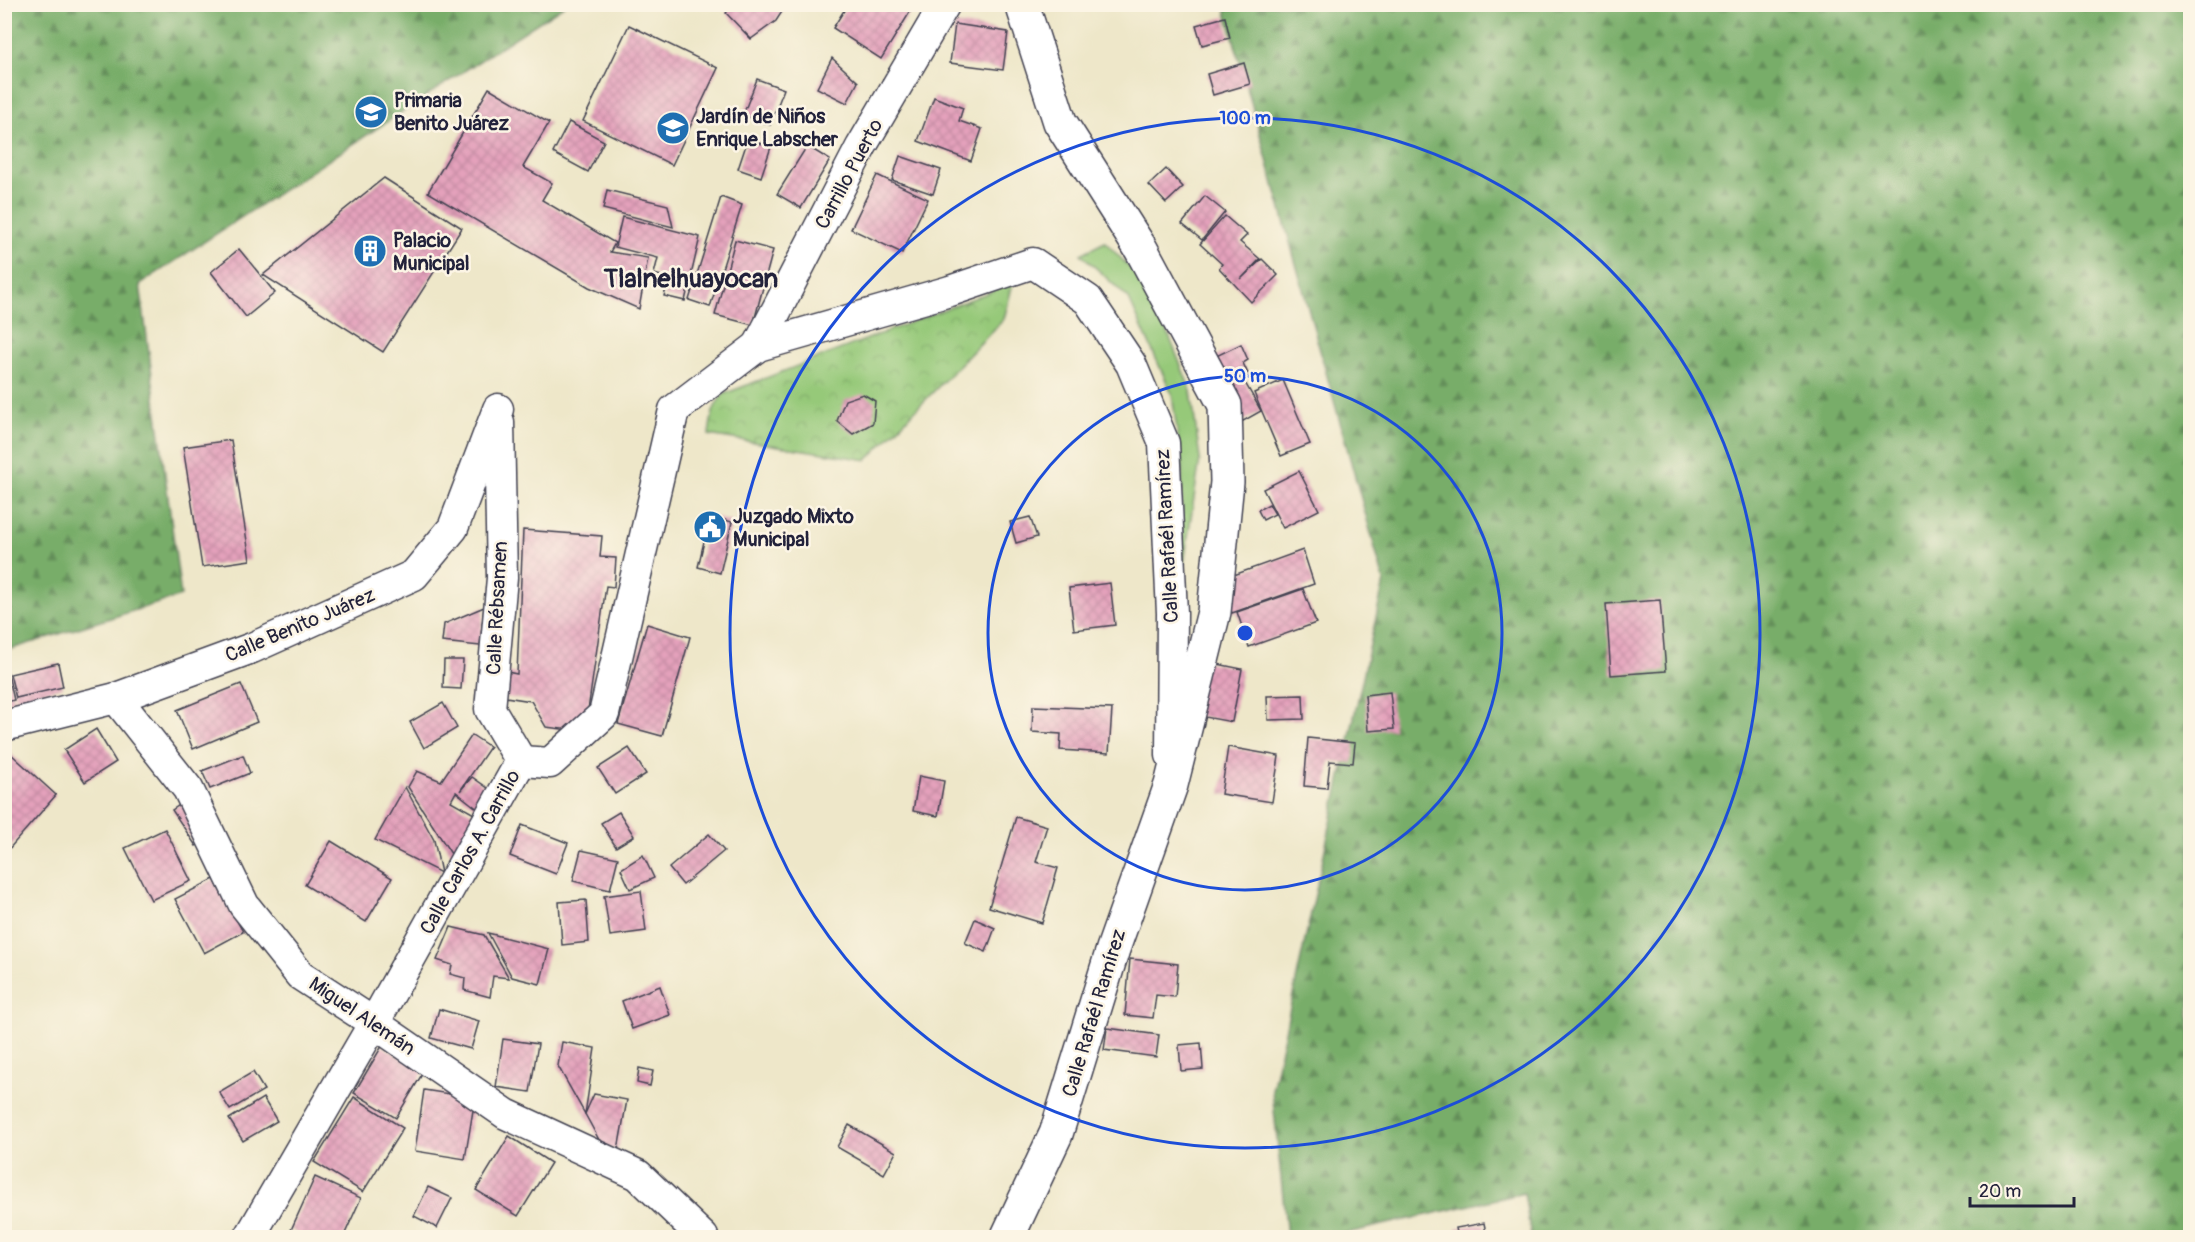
<svg xmlns="http://www.w3.org/2000/svg" width="2195" height="1242" font-family="Pangolin,sans-serif">
	<defs>
		<pattern id="forest-firs" width="22" height="20" patternUnits="userSpaceOnUse" patternTransform="scale(1.5)"><rect width="22" height="20" fill="#78ad69"/><path d="M5 1l3.5 6h-7zM16 11l3.5 6h-7z" fill="#628c58"/></pattern>
		<pattern id="park-crowns" width="20" height="18" patternUnits="userSpaceOnUse" patternTransform="scale(1.5)"><rect width="20" height="18" fill="#96c979"/><path d="M2 6a3 3 0 1 1 6 0M12 15a3 3 0 1 1 6 0" fill="none" stroke="#81ac6a"/></pattern>
		<pattern id="building-cross-hatch" width="8" height="8" patternUnits="userSpaceOnUse" patternTransform="scale(1.5)"><rect width="8" height="8" fill="#e4a1bb"/><path d="M0 0l8 8M0 8l8-8" fill="none" stroke="#c38aa2"/></pattern>
	</defs>
	<rect width="100%" height="100%" fill="#fcf5e5"/>
	<filter id="ink" filterUnits="userSpaceOnUse"><feTurbulence type="fractalNoise" baseFrequency=".0167" numOctaves="2"/><feDisplacementMap in="SourceGraphic" scale="12" xChannelSelector="R" yChannelSelector="G"/><feConvolveMatrix kernelMatrix="1 2 1 2 8 2 1 2 1" color-interpolation-filters="sRGB"/></filter>
	<filter id="wash" filterUnits="userSpaceOnUse"><feTurbulence type="fractalNoise" baseFrequency=".008" numOctaves="4" result="noise"/><feDisplacementMap in="SourceGraphic" scale="24" xChannelSelector="R" yChannelSelector="G"/><feGaussianBlur stdDeviation="1.35" result="paint"/><feColorMatrix in="noise" values="0 0 0 0 0 0 0 0 0 0 0 0 0 0 0 0 0 1.4 0 .05"/><feComposite in="paint" operator="in"/></filter>
	<g filter="url(#wash)">
		<rect width="100%" height="100%" fill="#eee7c9"/>
		<path fill="#96c979" stroke="#5c765a" stroke-width="1.5" d="M1105 242 1150 288 1191 391 1200 459 1182 576V468L1172 394 1129 299 1081 254Z"/>
		<g fill="url(#forest-firs)" stroke="#4d6852" stroke-width="1.5">
			<path d="M5 4 565 5 140 284 181 596 5 651Z"/>
			<path d="M1224 5H2190V1237H1531L1524 1193 1330 1237H1287L1272 1090 1384 581Z"/>
		</g>
		<path fill="url(#park-crowns)" stroke="#5c765a" stroke-width="1.5" d="M1013 283 1004 319 867 460 709 435C711 419 712 406 724 394Z"/>
		<g id="blocks">
			<g fill="url(#building-cross-hatch)">
				<path d="M734 4H787L776 21 751 39 726 13Z"/>
				<path d="M848 4H915L881 59 833 28Z"/>
				<path d="M1225 17 1230 38 1202 45 1196 25Z"/>
				<path d="M955 24 1008 32 1003 70 950 63Z"/>
				<path d="M629 25 718 68 672 165 583 121Z"/>
				<path d="M832 58 858 82 847 103 817 88Z"/>
				<path d="M1244 63 1250 84 1213 95 1207 74Z"/>
				<path d="M757 79 784 89 770 125 743 115Z"/>
				<path d="M489 88 549 123 523 167 552 183 542 200 615 243 610 252 648 258 639 309 589 287 428 192Z"/>
				<path d="M934 97 963 108 959 121 982 129 971 161 918 141Z"/>
				<path d="M569 122 604 141 588 172 553 153Z"/>
				<path d="M748 139 771 147 761 177 738 169Z"/>
				<path d="M807 146 830 160 801 208 777 194Z"/>
				<path d="M900 156 941 170 933 194 892 180Z"/>
				<path d="M1166 169 1183 187 1166 203 1149 185Z"/>
				<path d="M877 175 928 199 902 253 851 229Z"/>
				<path d="M384 178 462 228 383 352 263 275Z"/>
				<path d="M607 190 668 205 673 227 603 209Z"/>
				<path d="M1205 196 1225 212 1202 240 1182 224Z"/>
				<path d="M721 197 742 205 710 307 689 300Z"/>
				<path d="M1225 216 1247 235 1240 242 1260 259 1241 279 1262 259 1278 275 1251 302 1219 268 1222 264 1200 244Z"/>
				<path d="M622 217 700 237 685 301 664 296 669 278 654 274 658 258 615 247Z"/>
				<path d="M735 240 773 250 753 325 715 315Z"/>
				<path d="M239 249 275 293 246 317 211 272Z"/>
				<path d="M1241 344 1248 360 1243 363 1249 376 1243 379 1261 411 1238 424 1210 359Z"/>
				<path d="M1283 380 1310 444 1281 456 1254 393Z"/>
				<path d="M863 394 875 401 873 423 853 434 837 421 845 400Z"/>
				<path d="M231 440 250 560 202 567 183 447Z"/>
				<path d="M1299 471 1319 510 1283 528 1263 489Z"/>
				<path d="M1269 504 1275 514 1263 520 1258 510Z"/>
				<path d="M710 516 732 522 720 573 698 567Z"/>
				<path d="M1030 517 1037 537 1016 543 1010 522Z"/>
				<path d="M523 530 602 536 600 557 616 558 614 587 606 586 588 710 570 730 546 727 531 701 506 697 507 672 517 674Z"/>
				<path d="M1303 550 1314 584 1232 613 1220 580Z"/>
				<path d="M1110 583 1115 625 1074 630 1069 588Z"/>
				<path d="M1303 589 1316 623 1249 647 1237 612Z"/>
				<path d="M1660 600 1666 671 1611 675 1606 604Z"/>
				<path d="M484 607 480 646 442 642 444 624Z"/>
				<path d="M647 624 690 637 662 736 618 724Z"/>
				<path d="M444 660H463L461 689 443 688Z"/>
				<path d="M1203 661 1242 669 1232 722 1194 715Z"/>
				<path d="M58 663 63 687 16 698 10 674Z"/>
				<path d="M6 666 14 700 4 703V667Z"/>
				<path d="M241 684 257 722 193 749 177 710Z"/>
				<path d="M1390 692 1394 729 1368 731 1365 695Z"/>
				<path d="M1303 695 1304 719 1268 720 1267 696Z"/>
				<path d="M443 703 457 728 424 748 410 722Z"/>
				<path d="M1033 706 1112 709 1109 753 1060 750 1061 734 1032 732Z"/>
				<path d="M96 729 116 762 85 782 64 750Z"/>
				<path d="M472 735 490 747 460 791 472 777 492 791 479 810 456 792 451 801 476 815 453 857 408 787 417 771 441 781Z"/>
				<path d="M1308 738 1355 743 1353 763 1330 761 1327 788 1304 786Z"/>
				<path d="M1228 747 1279 756 1272 802 1221 794Z"/>
				<path d="M629 748 646 774 615 794 598 768Z"/>
				<path d="M10 753 56 795 8 850 4 847V759Z"/>
				<path d="M243 755 250 773 210 789 202 771Z"/>
				<path d="M919 776 944 781 938 816 913 811Z"/>
				<path d="M405 787 434 840 441 873 375 840Z"/>
				<path d="M184 802 208 838 196 846 172 810Z"/>
				<path d="M619 812 634 836 616 847 601 823Z"/>
				<path d="M1016 817 1047 826 1036 862 1058 868 1042 923 989 907Z"/>
				<path d="M522 825 568 843 556 874 510 856Z"/>
				<path d="M165 829 191 881 151 900 125 848Z"/>
				<path d="M709 834 724 851 683 885 669 868Z"/>
				<path d="M331 841 392 878 366 922 305 885Z"/>
				<path d="M581 850 618 858 610 890 573 881Z"/>
				<path d="M643 855 654 878 630 889 621 869Z"/>
				<path d="M214 879 243 932 204 953 175 899Z"/>
				<path d="M641 891 646 931 610 936 604 896Z"/>
				<path d="M586 900 589 942 562 945 559 902Z"/>
				<path d="M975 919 995 928 986 952 965 943Z"/>
				<path d="M451 927 484 935 509 978 493 976 490 997 464 990 465 978 450 974 452 965 437 960Z"/>
				<path d="M488 933 549 949 540 984 512 977Z"/>
				<path d="M1130 959 1178 964 1175 997 1156 995 1153 1018 1125 1015Z"/>
				<path d="M660 986 670 1015 632 1029 622 1001Z"/>
				<path d="M439 1009 479 1021 471 1049 431 1038Z"/>
				<path d="M1107 1028 1159 1035 1156 1057 1104 1050Z"/>
				<path d="M503 1039 538 1044 530 1092 496 1087Z"/>
				<path d="M562 1042 595 1048 585 1114 558 1066Z"/>
				<path d="M1201 1043 1203 1069 1181 1071 1179 1045Z"/>
				<path d="M382 1046 424 1071 396 1118 354 1093Z"/>
				<path d="M639 1068 653 1071 650 1086 637 1083Z"/>
				<path d="M253 1072 264 1090 230 1110 219 1092Z"/>
				<path d="M424 1090 475 1098 465 1159 415 1151Z"/>
				<path d="M594 1094 627 1100 618 1150 603 1147 585 1114Z"/>
				<path d="M354 1097 403 1128 363 1192 314 1162Z"/>
				<path d="M263 1098 277 1121 243 1141 229 1119Z"/>
				<path d="M849 1125 896 1152 884 1174 837 1147Z"/>
				<path d="M509 1136 551 1163 518 1216 476 1190Z"/>
				<path d="M315 1177 361 1198 343 1238H307L291 1230Z"/>
				<path d="M428 1187 452 1198 437 1228 414 1216Z"/>
				<path d="M1484 1223 1487 1238H1458L1456 1228Z"/>
			</g>
		</g>
	</g>
	<g filter="url(#ink)">
		<use href="#blocks" fill-opacity="0" stroke="#414050" stroke-width="1.5"/>
		<g fill="none" stroke-linecap="round" stroke-linejoin="round">
			<defs>
				<g id="minor">
					<path d="M758 346 861 147 945 4"/>
					<path d="M499 422 502 578 490 709 521 761"/>
					<path d="M116 698 188 789 244 905 300 975 374 1023 506 1114 638 1175 703 1237"/>
					<path d="M4 726 116 698 252 648 414 575 453 528 498 409"/>
					<path d="M521 761 550 763 604 714 674 410 758 346 950 291 1033 263 1088 300 1131 364 1164 443 1172 613 1171 755"/>
					<path d="M249 1238 374 1023 521 761"/>
				</g>
				<path id="secondary" d="M1007 1238 1056 1134 1113 949 1171 785 1214 612 1227 482 1225 405 1141 249 1060 122 1022 4"/>
			</defs>
			<use href="#minor" stroke="#414050" stroke-width="33"/>
			<use href="#secondary" stroke="#414050" stroke-width="36"/>
			<use href="#minor" stroke="#fff" stroke-width="30"/>
			<use href="#secondary" stroke="#fff" stroke-width="33"/>
		</g>
	</g>
	<g fill="none" stroke="#1d4ed8" stroke-width="3">
		<circle cx="1245" cy="633" r="257"/>
		<circle cx="1245" cy="633" r="515"/>
	</g>
	<defs>
		<symbol id="school-disc" viewBox="-11 -11 22 22"><circle r="9.5" fill="#1f6fb2" stroke="#fcf5e5"/><path d="M0-5L7-2L0 1L-7-2ZM-4 1L0 2.5L4 1V4Q0 6-4 4Z" fill="#fff"/></symbol>
		<symbol id="building-disc" viewBox="-11 -11 22 22"><circle r="9.5" fill="#1f6fb2" stroke="#fcf5e5"/><path d="M-4-6H4V6H1V3H-1V6H-4ZM-2.5-4.3h1.7v1.8h-1.7ZM.8-4.3h1.7v1.8H.8ZM-2.5-1h1.7V.8h-1.7ZM.8-1h1.7V.8H.8Z" fill="#fff"/></symbol>
		<symbol id="civic-disc" viewBox="-11 -11 22 22"><circle r="9.5" fill="#1f6fb2" stroke="#fcf5e5"/><path d="M-.6-6.5H3V-4.5H.6V-3L4-1V1h2V6H-6V1h2V-1L-.6-3ZM-1.2 2.5V6h2.4V2.5Z" fill="#fff"/></symbol>
	</defs>
	<g fill-rule="evenodd">
		<use href="#school-disc" x="352" y="93" width="38" height="38"/>
		<use href="#school-disc" x="654" y="109" width="38" height="38"/>
		<use href="#building-disc" x="351" y="232" width="38" height="38"/>
		<use href="#civic-disc" x="691" y="508" width="38" height="38"/>
	</g>
	<g text-anchor="middle" dominant-baseline="central" stroke-width="5" stroke-linejoin="round" paint-order="stroke">
		<g font-size="20" font-weight="bold" fill="#22223b" stroke="#fcf5e5" text-anchor="start">
			<text x="394" y="100">Primaria<tspan x="394" dy="23">Benito Juárez</tspan></text>
			<text x="696" y="116">Jardín de Niños<tspan x="696" dy="23">Enrique Labscher</tspan></text>
			<text x="393" y="240">Palacio<tspan x="393" dy="23">Municipal</tspan></text>
			<text x="733" y="516">Juzgado Mixto<tspan x="733" dy="23">Municipal</tspan></text>
		</g>
		<g font-size="20" fill="#22223b" stroke="#fcf5e5">
			<text transform="translate(849 174) rotate(-62)">Carrillo Puerto</text>
			<text transform="translate(1167 536) rotate(-93)">Calle Rafaél Ramírez</text>
			<text transform="translate(497 608) rotate(-87)">Calle Rébsamen</text>
			<text transform="translate(300 625) rotate(-23)">Calle Benito Juárez</text>
			<text transform="translate(470 852) rotate(-61)">Calle Carlos A. Carrillo</text>
			<text transform="translate(1094 1013) rotate(-73)">Calle Rafaél Ramírez</text>
			<text transform="translate(362 1016) rotate(34)">Miguel Alemán</text>
		</g>
		<g font-size="26" font-weight="bold" fill="#22223b" stroke="#fcf5e5">
			<text x="691" y="279">Tlalnelhuayocan</text>
		</g>
	</g>
	<circle cx="1245" cy="633" r="9" fill="#1d4ed8" stroke="#fcf5e5" stroke-width="3"/>
	<g font-size="18" text-anchor="middle" font-weight="bold" fill="#1d4ed8" stroke="#fcf5e5" stroke-width="5" stroke-linejoin="round" paint-order="stroke">
		<text x="1245" y="124">100 m</text>
		<text x="1245" y="382">50 m</text>
	</g>
	<rect width="2195" height="1242" fill="none" stroke="#fcf5e5" stroke-width="24"/>
	<path d="M1970 1197v9h104v-9" fill="none" stroke="#22223b" stroke-width="3"/>
	<text x="1979" y="1197" font-size="18" fill="#22223b" stroke="#fcf5e5" stroke-width="4.5" paint-order="stroke">20 m</text>
</svg>
